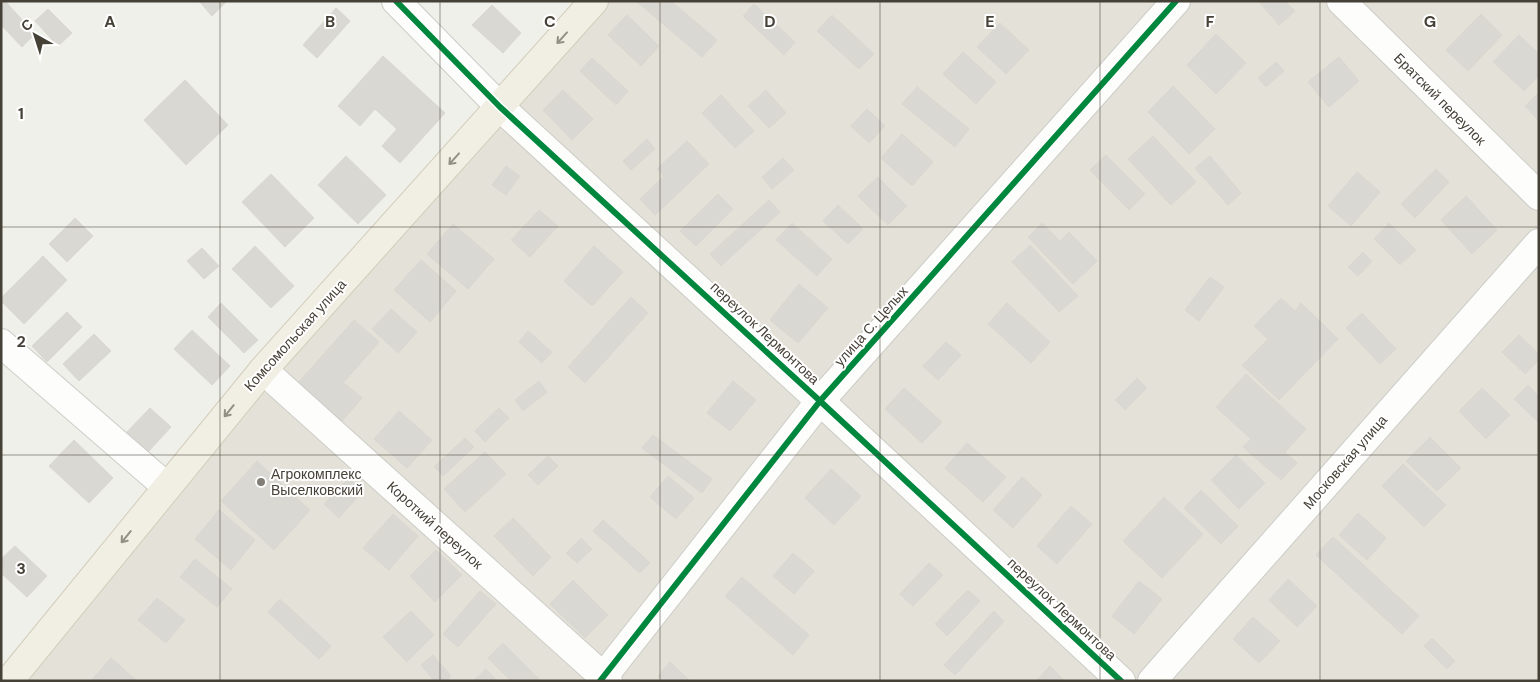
<svg xmlns="http://www.w3.org/2000/svg" width="1540" height="682" font-family="'DM Sans',sans-serif">
	<rect width="100%" height="100%" fill="#f0f0eb"/>
	<path fill="#e4e2d8" d="M594 1H1539V681H9Z"/>
	<g fill="#dad8d3" stroke="#d8d7d0">
		<path d="M1 1H5L35 34 22 47 1 25Z"/>
		<path d="M199 1H227L212 16Z"/>
		<path d="M636 1H671L717 40 702 57Z"/>
		<path d="M1258 1H1285L1295 11 1279 25Z"/>
		<path d="M754 4 795 42 784 55 743 16Z"/>
		<path d="M492 5 521 33 503 53 472 25Z"/>
		<path d="M336 8 350 21 317 58 303 45Z"/>
		<path d="M48 9 72 33 58 46 35 21Z"/>
		<path d="M1481 14 1502 35 1468 71 1446 50Z"/>
		<path d="M627 15 659 46 641 66 608 35Z"/>
		<path d="M832 15 874 54 859 69 817 31Z"/>
		<path d="M1000 23 1029 50 1006 74 977 47Z"/>
		<path d="M1216 34 1246 63 1216 94 1187 65Z"/>
		<path d="M1519 35 1539 54V76L1524 91 1493 62Z"/>
		<path d="M963 52 996 82 976 104 943 74Z"/>
		<path d="M383 56 445 113 400 163 382 146 397 129 375 109 360 126 338 106Z"/>
		<path d="M1339 57 1359 81 1329 107 1308 82Z"/>
		<path d="M592 58 628 91 616 105 580 71Z"/>
		<path d="M1276 62 1284 71 1266 87 1258 78Z"/>
		<path d="M185 80 228 125 186 165 144 120Z"/>
		<path d="M1173 86 1215 129 1189 154 1148 112Z"/>
		<path d="M917 87 969 129 955 147 902 104Z"/>
		<path d="M563 90 593 119 572 140 543 110Z"/>
		<path d="M766 90 786 113 769 128 748 106Z"/>
		<path d="M1539 92V121L1525 106Z"/>
		<path d="M721 95 754 131 735 148 702 113Z"/>
		<path d="M867 109 885 126 869 143 851 126Z"/>
		<path d="M902 134 933 162 912 186 881 158Z"/>
		<path d="M1153 136 1196 182 1171 205 1128 159Z"/>
		<path d="M647 139 655 149 631 170 623 161Z"/>
		<path d="M687 141 709 164 655 215 640 199 664 176 657 169Z"/>
		<path d="M1106 155 1145 194 1129 210 1090 170Z"/>
		<path d="M346 156 386 195 358 224 318 185Z"/>
		<path d="M1210 156 1241 193 1228 205 1195 168Z"/>
		<path d="M783 158 794 170 772 189 762 177Z"/>
		<path d="M506 166 520 176 506 195 492 185Z"/>
		<path d="M1436 169 1449 182 1415 218 1401 204Z"/>
		<path d="M1357 172 1380 192 1351 226 1328 206Z"/>
		<path d="M271 174 314 218 285 247 242 202Z"/>
		<path d="M878 177 907 206 888 225 858 196Z"/>
		<path d="M718 194 733 209 696 246 680 231Z"/>
		<path d="M1466 196 1497 230 1472 254 1441 220Z"/>
		<path d="M769 200 780 212 721 266 710 254Z"/>
		<path d="M838 205 863 229 848 244 823 221Z"/>
		<path d="M539 210 558 226 530 257 511 240Z"/>
		<path d="M75 218 93 236 67 262 49 244Z"/>
		<path d="M792 223 832 259 817 276 776 240Z"/>
		<path d="M1042 223 1060 241 1069 232 1097 261 1073 284 1028 237Z"/>
		<path d="M1389 223 1416 250 1400 265 1374 239Z"/>
		<path d="M453 224 494 259 468 289 427 254Z"/>
		<path d="M1030 245 1078 296 1059 312 1012 262Z"/>
		<path d="M255 246 294 286 271 308 232 269Z"/>
		<path d="M594 246 623 272 592 306 564 281Z"/>
		<path d="M202 248 219 266 204 279 187 261Z"/>
		<path d="M1363 252 1372 261 1358 276 1348 267Z"/>
		<path d="M43 256 67 280 24 324 1 301V298Z"/>
		<path d="M421 260 456 291 430 322 394 290Z"/>
		<path d="M1210 277 1224 287 1199 321 1185 310Z"/>
		<path d="M799 284 828 308 798 343 770 320Z"/>
		<path d="M631 297 648 313 585 383 568 367Z"/>
		<path d="M1281 298 1295 311 1301 303 1338 339 1279 400 1242 365 1268 339 1254 326Z"/>
		<path d="M221 303 258 340 244 353 208 317Z"/>
		<path d="M1007 303 1050 342 1031 363 988 324Z"/>
		<path d="M391 309 417 332 398 353 372 329Z"/>
		<path d="M67 312 82 327 47 362 32 346Z"/>
		<path d="M1362 313 1396 349 1380 364 1346 328Z"/>
		<path d="M354 320 379 342 343 383 333 374 313 396 298 383Z"/>
		<path d="M192 330 230 366 212 385 174 349Z"/>
		<path d="M528 331 552 352 542 363 519 342Z"/>
		<path d="M94 334 111 351 79 381 63 364Z"/>
		<path d="M1519 335 1539 354V360L1525 374 1502 352Z"/>
		<path d="M946 342 961 355 938 380 923 366Z"/>
		<path d="M333 374 362 398 342 421 313 396Z"/>
		<path d="M1246 374 1306 429 1285 452 1297 463 1281 480 1243 447 1251 439 1216 407Z"/>
		<path d="M1137 378 1147 388 1125 410 1115 400Z"/>
		<path d="M539 381 547 392 523 411 515 400Z"/>
		<path d="M733 381 756 400 730 431 707 413Z"/>
		<path d="M1528 385 1539 396V423L1514 399Z"/>
		<path d="M904 388 942 422 922 443 885 409Z"/>
		<path d="M1482 388 1510 415 1486 439 1459 411Z"/>
		<path d="M150 408 171 427 147 453 126 433Z"/>
		<path d="M499 408 509 418 485 442 475 431Z"/>
		<path d="M399 411 432 440 407 468 374 439Z"/>
		<path d="M653 435 712 479 702 493 642 448Z"/>
		<path d="M1430 437 1461 468 1437 491 1406 461Z"/>
		<path d="M465 438 474 447 443 476 434 467Z"/>
		<path d="M74 440 113 478 89 503 49 466Z"/>
		<path d="M967 443 1006 477 983 502 945 468Z"/>
		<path d="M485 452 506 474 465 512 444 489Z"/>
		<path d="M1236 455 1265 483 1239 509 1211 480Z"/>
		<path d="M548 456 558 466 538 485 528 475Z"/>
		<path d="M257 461 310 510 274 550 221 501Z"/>
		<path d="M1403 464 1446 505 1424 527 1382 486Z"/>
		<path d="M831 469 861 496 834 525 805 498Z"/>
		<path d="M668 476 694 498 676 519 650 497Z"/>
		<path d="M1022 477 1042 495 1013 528 993 510Z"/>
		<path d="M349 478 363 491 339 518 324 504Z"/>
		<path d="M1201 490 1238 526 1221 544 1184 508Z"/>
		<path d="M1164 497 1203 534 1162 578 1123 541Z"/>
		<path d="M1071 506 1092 524 1057 564 1037 546Z"/>
		<path d="M219 510 255 540 231 570 195 539Z"/>
		<path d="M1358 513 1386 538 1367 560 1339 535Z"/>
		<path d="M393 514 418 536 389 570 363 548Z"/>
		<path d="M513 518 551 557 533 576 494 536Z"/>
		<path d="M603 520 650 563 640 573 593 531Z"/>
		<path d="M1333 537 1419 616 1402 634 1316 555Z"/>
		<path d="M581 538 592 549 577 563 566 553Z"/>
		<path d="M15 546 47 576 27 597 1 573V559Z"/>
		<path d="M436 550 462 575 435 602 410 576Z"/>
		<path d="M793 553 814 571 794 594 773 576Z"/>
		<path d="M195 559 232 589 217 607 180 577Z"/>
		<path d="M929 563 943 575 913 606 900 594Z"/>
		<path d="M742 577 809 635 793 655 725 596Z"/>
		<path d="M1288 579 1317 606 1297 627 1269 600Z"/>
		<path d="M573 580 608 615 585 638 550 604Z"/>
		<path d="M1139 581 1162 599 1134 634 1112 616Z"/>
		<path d="M968 590 980 601 947 636 935 624Z"/>
		<path d="M480 591 496 604 458 647 443 634Z"/>
		<path d="M157 598 185 620 166 643 138 620Z"/>
		<path d="M280 599 331 646 319 659 268 612Z"/>
		<path d="M411 611 434 635 407 662 383 637Z"/>
		<path d="M994 611 1004 621 955 675 944 665Z"/>
		<path d="M1253 617 1280 641 1259 663 1233 639Z"/>
		<path d="M1432 638 1455 661 1447 669 1424 646Z"/>
		<path d="M503 643 541 681H511L488 658Z"/>
		<path d="M433 655 451 676 446 681H434L421 665Z"/>
		<path d="M111 658 137 681H91Z"/>
		<path d="M670 662 690 681H664L658 676Z"/>
		<path d="M1050 666 1065 681H1036Z"/>
		<path d="M486 669 497 681 474 680Z"/>
	</g>
	<g fill="none" stroke-linecap="round" stroke-linejoin="round">
		<defs>
			<g id="minor">
				<path d="M396 1 500 107 820 401 1121 681"/>
				<path d="M1341 1 1539 196"/>
				<path d="M1 343 167 487"/>
				<path d="M263 370 608 681"/>
				<path d="M600 681 820 401 1176 1"/>
				<path d="M1152 681 1539 243"/>
			</g>
			<path id="major" d="M9 681 263 370 594 1"/>
		</defs>
		<use href="#minor" stroke="#ccccc7" stroke-width="30"/>
		<use href="#major" stroke="#d2cdb9" stroke-width="30"/>
		<use href="#minor" stroke="#fdfdfc" stroke-width="28"/>
		<use href="#major" stroke="#f1eee4" stroke-width="28"/>
		<defs>
			<g id="cycleway">
				<path d="M396 1 500 107 820 401 1121 681"/>
				<path d="M600 681 820 401 1176 1"/>
			</g>
		</defs>
		<use href="#cycleway" stroke="#fff" stroke-width="9"/>
		<use href="#cycleway" stroke="#00873e" stroke-width="6"/>
	</g>
	<defs><path id="oneway-shaft" d="M-6 0H5M1.5-3L5.5 0L1.5 3" fill="none" stroke-width="1.6" stroke-linecap="round" stroke-linejoin="round" transform="scale(1.25)"/></defs>
	<g stroke="#938f85">
		<use href="#oneway-shaft" transform="translate(562 38) rotate(132)"/>
		<use href="#oneway-shaft" transform="translate(454 159) rotate(132)"/>
		<use href="#oneway-shaft" transform="translate(229 411) rotate(129)"/>
		<use href="#oneway-shaft" transform="translate(126 537) rotate(129)"/>
	</g>
	<path fill="none" stroke="#464137" stroke-width="1" stroke-opacity="0.55" d="M220 1V681M440 1V681M660 1V681M880 1V681M1100 1V681M1320 1V681M1 227H1539M1 455H1539"/>
	<circle fill="#827e76" stroke="#fff" stroke-width="2" cx="261" cy="482" r="5"/>
	<g text-anchor="middle" dominant-baseline="central" stroke-width="4" stroke-linejoin="round" paint-order="stroke">
		<g font-size="14" fill="#464137" stroke="#fff">
			<text transform="translate(1440 99) rotate(45)">Братский переулок</text>
			<text transform="translate(871 326) rotate(-48)">улица С. Целых</text>
			<text transform="translate(765 333) rotate(43)">переулок Лермонтова</text>
			<text transform="translate(295 335) rotate(-48)">Комсомольская улица</text>
			<text transform="translate(1345 462) rotate(-49)">Московская улица</text>
			<text transform="translate(435 525) rotate(42)">Короткий переулок</text>
			<text transform="translate(1062 609) rotate(43)">переулок Лермонтова</text>
		</g>
		<g font-size="14" fill="#464137" stroke="#fff" text-anchor="start">
			<text x="271" y="474">Агрокомплекс<tspan x="271" dy="16">Выселковский</tspan></text>
		</g>
	</g>
	<g font-size="16" text-anchor="middle" font-weight="bold" fill="#464137" stroke="#fff" stroke-width="4" stroke-linejoin="round" paint-order="stroke">
		<text x="110" y="27">A</text>
		<text x="330" y="27">B</text>
		<text x="550" y="27">C</text>
		<text x="770" y="27">D</text>
		<text x="990" y="27">E</text>
		<text x="1210" y="27">F</text>
		<text x="1430" y="27">G</text>
		<text x="21" y="119">1</text>
		<text x="21" y="347">2</text>
		<text x="21" y="574">3</text>
	</g>
	<rect width="1540" height="682" fill="none" stroke="#464137" stroke-width="5"/>
	<g transform="translate(35 35) rotate(321)" stroke="#ffffff" stroke-width="4" paint-order="stroke">
	<path d="M0-4L9 19L0 12L-9 19Z" fill="#464137"/>
	<text y="-8" font-size="14" font-weight="bold" text-anchor="middle" fill="#464137">С</text>
	</g>
</svg>
